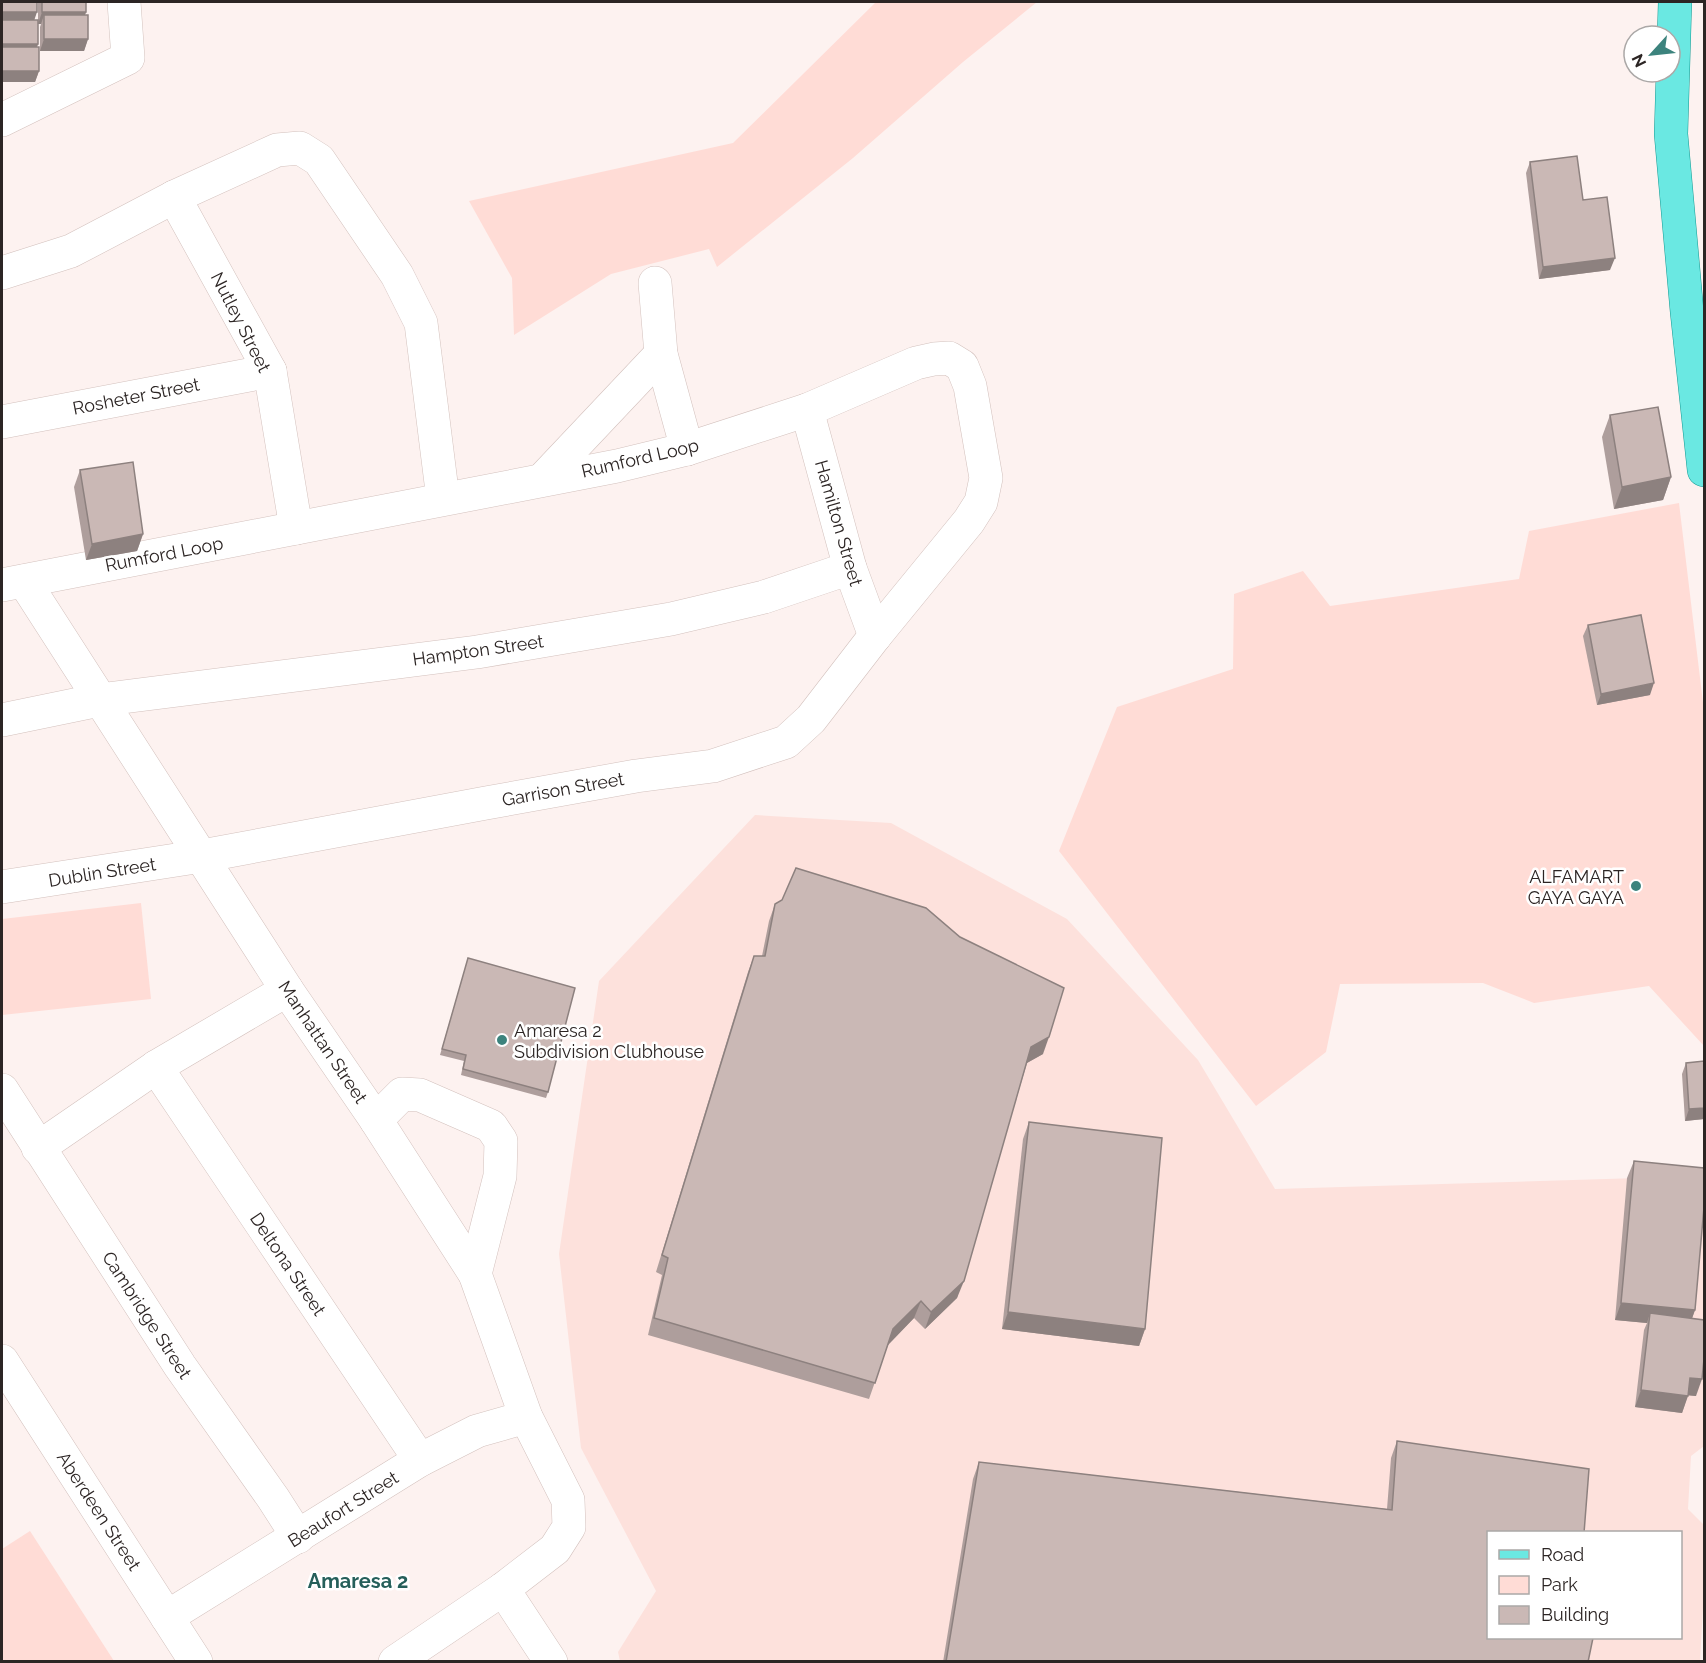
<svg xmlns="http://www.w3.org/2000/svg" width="1706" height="1663" font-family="Raleway,sans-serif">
	<rect width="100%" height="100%" fill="#fdf2f0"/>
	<path fill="#fde1dc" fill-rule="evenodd" d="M755 815 891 823 1067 919 1198 1060 1275 1189 1704 1176V1446L1691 1456 1688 1509 1704 1525V1590L1700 1661H620L618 1652 656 1591 581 1448 559 1254 599 981ZM1488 1532H1680V1638H1488Z"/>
	<g fill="#ffdcd6">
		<path d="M876 2H1037L963 62 853 158 717 267 709 249 611 274 514 335 512 278 469 201 733 143Z"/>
		<path d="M1679 503 1704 711V1046L1649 986 1534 1003 1483 983 1340 984 1326 1052 1256 1106 1059 851 1117 707 1233 669 1234 594 1303 571 1330 606 1519 579 1529 531Z"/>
		<path d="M141 903 151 999 2 1015V919Z"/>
		<path d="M30 1531 114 1661H2V1549Z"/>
	</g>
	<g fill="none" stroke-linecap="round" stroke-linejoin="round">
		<defs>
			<g id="minor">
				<path d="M2 120 128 58 124 2"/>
				<path d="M174 197 270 371 296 528"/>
				<path d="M2 273 71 251 174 197 277 150 300 148 319 160 397 275 421 323 443 499"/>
				<path d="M655 283 661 354 687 449"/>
				<path d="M807 410 850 568 875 636"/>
				<path d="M2 422 270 371"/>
				<path d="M542 480 661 354"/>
				<path d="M24 581 287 990 376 1120 475 1274 526 1417 568 1500 569 1527 555 1549 503 1589 395 1662"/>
				<path d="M2 585 617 466 687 449 807 410 916 363 934 359 949 358 962 366 970 386 986 478 981 502 969 521 875 636 811 719 786 742 713 766 636 776 486 803 202 856 2 887"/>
				<path d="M2 720 99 700 477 652 671 619 764 597 850 568"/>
				<path d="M156 1067 420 1460"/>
				<path d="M2 1090 180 1366 273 1498 298 1537"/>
				<path d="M376 1120 402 1094 420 1095 491 1126 501 1141 500 1176 475 1274"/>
				<path d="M38 1148 156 1067 287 990"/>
				<path d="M2 1361 196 1662"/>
				<path d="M503 1589 551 1662"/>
				<path d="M167 1617 420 1460 477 1431 526 1417"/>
			</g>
			<path id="major" d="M1675 2 1671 134 1687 312 1704 470"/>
		</defs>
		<use href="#minor" stroke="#d3c1bd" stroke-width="34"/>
		<use href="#major" stroke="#149a92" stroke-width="34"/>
		<use href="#minor" stroke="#fff" stroke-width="33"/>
		<use href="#major" stroke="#6ae8e2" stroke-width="33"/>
	</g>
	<g fill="#ae9e9c">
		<path d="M38 2H86V12L85 15 88 39 84 51H40V27L41 24H38V44L37 47 39 71 35 82 34 20H38Z"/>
		<path d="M1530 162 1583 200 1610 270 1539 279 1526 173Z"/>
		<path d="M1610 415 1671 477 1663 500 1614 509 1602 437Z"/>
		<path d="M80 470 143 534 137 551 86 560 74 487Z"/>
		<path d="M1588 625 1650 695 1597 705 1583 636Z"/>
		<path d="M775 904 1043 1054 1027 1063 957 1298 925 1329 914 1318 888 1345 869 1399 648 1335 662 1275 656 1272 748 972 754 956H762L769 921Z"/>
		<path d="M468 958 548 1092 546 1098 461 1075 464 1061 440 1055Z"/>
		<path d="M1704 1061V1119L1685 1121 1682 1074 1686 1063Z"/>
		<path d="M1029 1122 1145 1329 1139 1346 1002 1329 1023 1139Z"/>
		<path d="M1634 1161 1695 1310 1692 1318 1696 1396 1688 1395 1682 1413 1635 1407 1644 1330 1647 1323 1615 1320 1627 1178Z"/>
		<path d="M1397 1441 1488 1533 1588 1662H943L973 1479 979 1462 1387 1509 1391 1458Z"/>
	</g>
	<g fill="#8d817f">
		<path d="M2 12H37L33 24 2 23Z"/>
		<path d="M42 12H86L82 23 44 15 41 24H38Z"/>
		<path d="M44 39H88L84 51H40Z"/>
		<path d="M2 44H38L34 55H2Z"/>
		<path d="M2 71H39L35 82H2Z"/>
		<path d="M1615 258 1610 270 1539 279 1543 267Z"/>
		<path d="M1671 477 1663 500 1614 509 1622 487Z"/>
		<path d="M143 534 137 551 86 560 92 544Z"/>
		<path d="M1654 683 1650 695 1597 705 1601 694Z"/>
		<path d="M1049 1037 1043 1054 1025 1064 1031 1047Z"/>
		<path d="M1704 1108V1119L1685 1121 1689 1109Z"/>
		<path d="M964 1281 957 1298 925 1329 931 1312Z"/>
		<path d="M921 1301 914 1318 887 1346 893 1329Z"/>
		<path d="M1621 1303 1695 1310 1689 1327 1650 1313 1647 1323 1615 1320Z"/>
		<path d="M1008 1312 1145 1329 1139 1346 1002 1329Z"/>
		<path d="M1690 1378 1702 1379 1696 1396 1684 1395Z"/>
		<path d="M1641 1390 1688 1396 1682 1413 1635 1407Z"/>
	</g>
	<g fill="#cab8b5" stroke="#8d817f" stroke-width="1.5">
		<rect x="2" y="2" width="35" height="10"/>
		<rect x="42" y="2" width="44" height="10"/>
		<rect x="44" y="15" width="44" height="24"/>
		<rect x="2" y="20" width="36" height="24"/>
		<rect x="2" y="47" width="37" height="24"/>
		<path d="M1577 156 1583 200 1607 197 1615 258 1543 267 1530 162Z"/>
		<path d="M1658 407 1671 477 1622 487 1610 415Z"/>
		<path d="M133 462 143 534 92 544 80 470Z"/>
		<path d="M1641 615 1654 683 1601 694 1588 625Z"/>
		<path d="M796 868 926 908 960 937 1064 988 1049 1037 1031 1047 964 1281 931 1312 921 1301 893 1329 875 1383 654 1318 668 1258 662 1255 754 956H765L775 904 782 900Z"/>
		<path d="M468 958 575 988 548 1092 463 1069 466 1055 442 1049Z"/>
		<path d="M1704 1061V1108L1689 1109 1686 1063Z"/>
		<path d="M1029 1122 1162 1138 1145 1329 1008 1312Z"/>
		<path d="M1634 1161 1704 1168V1207L1695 1310 1621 1303Z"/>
		<path d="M1650 1313 1704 1320V1359L1702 1379 1690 1378 1688 1396 1641 1390Z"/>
		<path d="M1397 1441 1589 1469 1584 1533H1488V1638H1593L1588 1662H946L979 1462 1392 1510Z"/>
	</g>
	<g fill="#3c837d" stroke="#fff" stroke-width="2">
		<circle cx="1636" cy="886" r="6"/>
		<circle cx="502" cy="1040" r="6"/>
	</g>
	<g text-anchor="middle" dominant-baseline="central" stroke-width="5" stroke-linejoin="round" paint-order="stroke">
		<g font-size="18" fill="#2c2524" stroke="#fff">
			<text transform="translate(241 322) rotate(63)">Nutley Street</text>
			<text transform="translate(136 396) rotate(-11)">Rosheter Street</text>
			<text transform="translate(640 458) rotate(-13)">Rumford Loop</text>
			<text transform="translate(839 523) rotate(74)">Hamilton Street</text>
			<text transform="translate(164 554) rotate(-11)">Rumford Loop</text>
			<text transform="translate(478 650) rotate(-8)">Hampton Street</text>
			<text transform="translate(563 789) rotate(-10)">Garrison Street</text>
			<text transform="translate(102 872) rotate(-9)">Dublin Street</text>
			<text transform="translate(323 1042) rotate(56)">Manhattan Street</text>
			<text transform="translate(288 1264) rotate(56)">Deltona Street</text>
			<text transform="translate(147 1315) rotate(57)">Cambridge Street</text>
			<text transform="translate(343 1509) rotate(-32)">Beaufort Street</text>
			<text transform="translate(99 1511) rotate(57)">Aberdeen Street</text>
		</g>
		<g font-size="18" fill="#2c2524" stroke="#fff" text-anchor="end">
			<text x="1624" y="876">ALFAMART<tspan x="1624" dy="21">GAYA GAYA</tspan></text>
			<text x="514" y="1030" text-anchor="start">Amaresa 2<tspan x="514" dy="21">Subdivision Clubhouse</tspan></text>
		</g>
		<g font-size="20" font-weight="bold" fill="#255f5a" stroke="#fff">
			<text x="358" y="1581">Amaresa 2</text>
		</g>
	</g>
	<rect width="1706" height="1663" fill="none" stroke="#2c2524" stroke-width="6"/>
	<rect x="1487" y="1531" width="195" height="108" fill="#ffffff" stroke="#aba8a7" stroke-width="1.5"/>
	<rect x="1499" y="1550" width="30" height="9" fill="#6ae8e2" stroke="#aba8a7" stroke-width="1.5"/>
	<text x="1541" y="1561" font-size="18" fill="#2c2524">Road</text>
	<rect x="1499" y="1576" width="30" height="18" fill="#ffdcd6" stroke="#aba8a7" stroke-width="1.5"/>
	<text x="1541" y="1591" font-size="18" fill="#2c2524">Park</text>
	<rect x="1499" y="1606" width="30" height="18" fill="#cab8b5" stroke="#aba8a7" stroke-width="1.5"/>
	<text x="1541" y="1621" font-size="18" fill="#2c2524">Building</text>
	<g transform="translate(1652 54) rotate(243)"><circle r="28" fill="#ffffff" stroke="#aba8a7" stroke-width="1.5"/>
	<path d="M0-4.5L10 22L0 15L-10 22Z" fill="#3c837d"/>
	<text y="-9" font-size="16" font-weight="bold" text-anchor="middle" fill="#2c2524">N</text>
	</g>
</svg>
